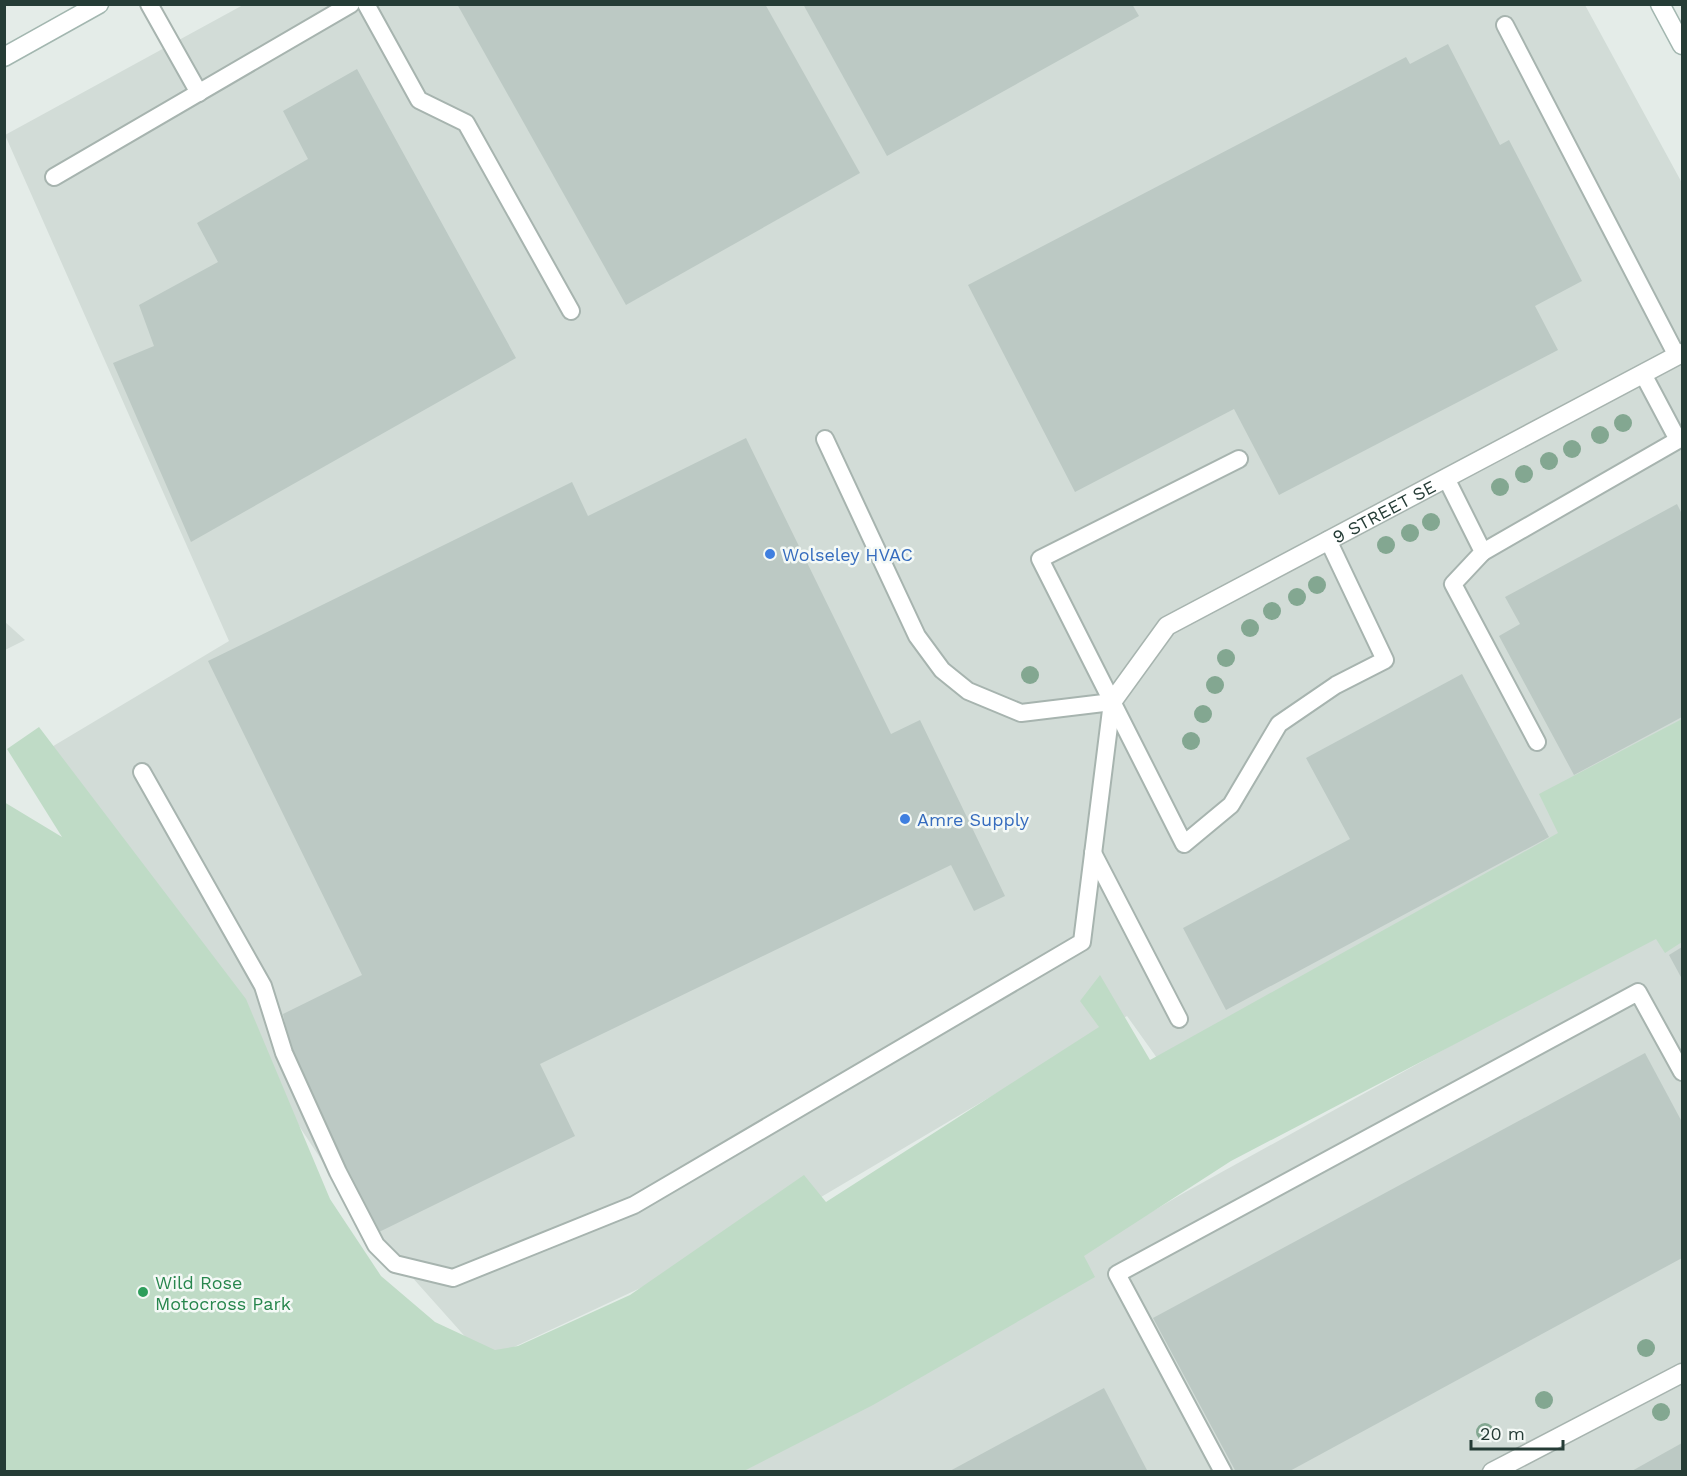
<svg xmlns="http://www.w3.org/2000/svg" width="1687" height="1476" font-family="'Work Sans',sans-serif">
	<rect width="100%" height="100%" fill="#e4ece8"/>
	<g fill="#d2dcd7">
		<path d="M243 5H1585L1682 183V771L1157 1058 1127 1016 767 1229 486 1360 361 1220 50 748 229 641 5 135Z"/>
		<path d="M4 621 25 640 5 650H4Z"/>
		<path d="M1682 918V1471L687 1472 737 1455 1182 1194Z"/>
	</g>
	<path fill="#bfdbc6" d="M1682 719V942L1665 953 1656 939 1231 1161 1084 1256 1095 1277 873 1405 744 1471H5L4 802 62 837 7 749 39 727 246 999 330 1199 381 1276 435 1322 495 1350 518 1346 630 1295 804 1175 826 1202 1099 1027 1080 1001 1100 975 1150 1060 1558 833 1539 794Z"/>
	<g fill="#bcc9c4">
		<path d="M457 4H765L860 173 626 305Z"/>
		<path d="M803 4H1132L1139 16 887 156Z"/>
		<path d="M1448 44 1500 145 1509 140 1582 281 1535 306 1558 350 1279 495 1234 409 1075 492 968 285 1406 57 1410 64Z"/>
		<path d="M357 69 516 358 191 542 113 363 154 346 139 305 218 262 197 223 308 159 283 111Z"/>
		<path d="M746 438 891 734 920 720 1005 896 974 911 951 865 540 1064 575 1136 377 1233 292 1058 283 1014 362 975 208 661 572 482 588 516Z"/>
		<path d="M1677 504 1682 514V717L1574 775 1499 636 1520 624 1505 597Z"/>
		<path d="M1462 674 1549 837 1226 1010 1183 928 1350 839 1306 758Z"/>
		<path d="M1682 947V979L1669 955Z"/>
		<path d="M1645 1053 1682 1122V1258L1288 1472H1236L1153 1318Z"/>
		<path d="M1104 1388 1148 1472H948Z"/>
		<path d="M1682 1443V1472H1630Z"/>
	</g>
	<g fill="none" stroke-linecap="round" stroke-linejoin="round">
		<defs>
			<g id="lane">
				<path d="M149 4 199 93"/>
				<path d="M366 4 419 100 466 123 571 311"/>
				<path d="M1505 25 1677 356"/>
				<path d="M54 177 351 4"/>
				<path d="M825 439 917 636 942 670 968 691 1021 713 1112 702"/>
				<path d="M1239 459 1040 559 1184 844 1231 805 1279 724 1336 685 1385 660 1328 540"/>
				<path d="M1446 478 1483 552 1453 584 1537 742"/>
				<path d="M1483 552 1678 440 1643 374"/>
				<path d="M142 772 263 986 284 1053 338 1172 376 1245 395 1264 453 1278 634 1205 1082 942 1112 702"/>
				<path d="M1093 853 1179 1019"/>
				<path d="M1223 1472 1117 1274 1638 992 1682 1072"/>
			</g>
			<g id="street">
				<path id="s1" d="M1112 702 1167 626 1682 353"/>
				<path d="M1492 1472 1682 1373"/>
			</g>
			<g id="secondary">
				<path d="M1660 4 1682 45"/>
				<path d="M4 57 99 4"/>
			</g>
		</defs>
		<use href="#lane" stroke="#a7b4af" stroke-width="20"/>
		<use href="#street" stroke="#a7b4af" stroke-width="21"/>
		<use href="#secondary" stroke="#a3b7b0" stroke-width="21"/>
		<use href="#lane" stroke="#fff" stroke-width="16"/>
		<use href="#street" stroke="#fff" stroke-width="18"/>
		<use href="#secondary" stroke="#fff" stroke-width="18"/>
	</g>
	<g fill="#83a791">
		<circle cx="1623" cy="423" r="9"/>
		<circle cx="1600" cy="435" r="9"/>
		<circle cx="1572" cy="449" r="9"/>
		<circle cx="1549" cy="461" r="9"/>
		<circle cx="1524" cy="474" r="9"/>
		<circle cx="1500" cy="487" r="9"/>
		<circle cx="1431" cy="522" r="9"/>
		<circle cx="1410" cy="533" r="9"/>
		<circle cx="1386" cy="545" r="9"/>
		<circle cx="1317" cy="585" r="9"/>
		<circle cx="1297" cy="597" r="9"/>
		<circle cx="1272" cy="611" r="9"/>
		<circle cx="1250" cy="628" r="9"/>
		<circle cx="1226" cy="658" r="9"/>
		<circle cx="1030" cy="675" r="9"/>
		<circle cx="1215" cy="685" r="9"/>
		<circle cx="1203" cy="714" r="9"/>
		<circle cx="1191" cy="741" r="9"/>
		<circle cx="1646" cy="1348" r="9"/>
		<circle cx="1544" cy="1400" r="9"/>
		<circle cx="1661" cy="1412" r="9"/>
		<circle cx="1485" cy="1432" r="9"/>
	</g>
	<g fill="#3f7fe0" stroke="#f4f9f6" stroke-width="2">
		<circle cx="770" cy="554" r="6"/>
		<circle cx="905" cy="819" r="6"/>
	</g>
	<circle fill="#2e9e5b" stroke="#f4f9f6" stroke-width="2" cx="143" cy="1292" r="6"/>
	<g text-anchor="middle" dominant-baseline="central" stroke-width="5" stroke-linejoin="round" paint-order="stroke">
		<g font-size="18" fill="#253c36" stroke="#f4f9f6">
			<text stroke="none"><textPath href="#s1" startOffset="339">9 STREET SE</textPath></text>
		</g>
		<g font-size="18" fill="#366cbe" stroke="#f4f9f6" text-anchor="start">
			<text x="782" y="554">Wolseley HVAC</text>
			<text x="917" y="819">Amre Supply</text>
		</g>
		<g font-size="18" fill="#27864d" stroke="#f4f9f6" text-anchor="start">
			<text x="155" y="1282">Wild Rose<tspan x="155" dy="21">Motocross Park</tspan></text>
		</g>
	</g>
	<rect width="1687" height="1476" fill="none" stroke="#253c36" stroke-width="12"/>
	<path d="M1471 1440v9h92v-9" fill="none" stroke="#253c36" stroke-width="3"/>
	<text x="1480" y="1440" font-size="18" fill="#253c36" stroke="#f4f9f6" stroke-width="4.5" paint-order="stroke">20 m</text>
</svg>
